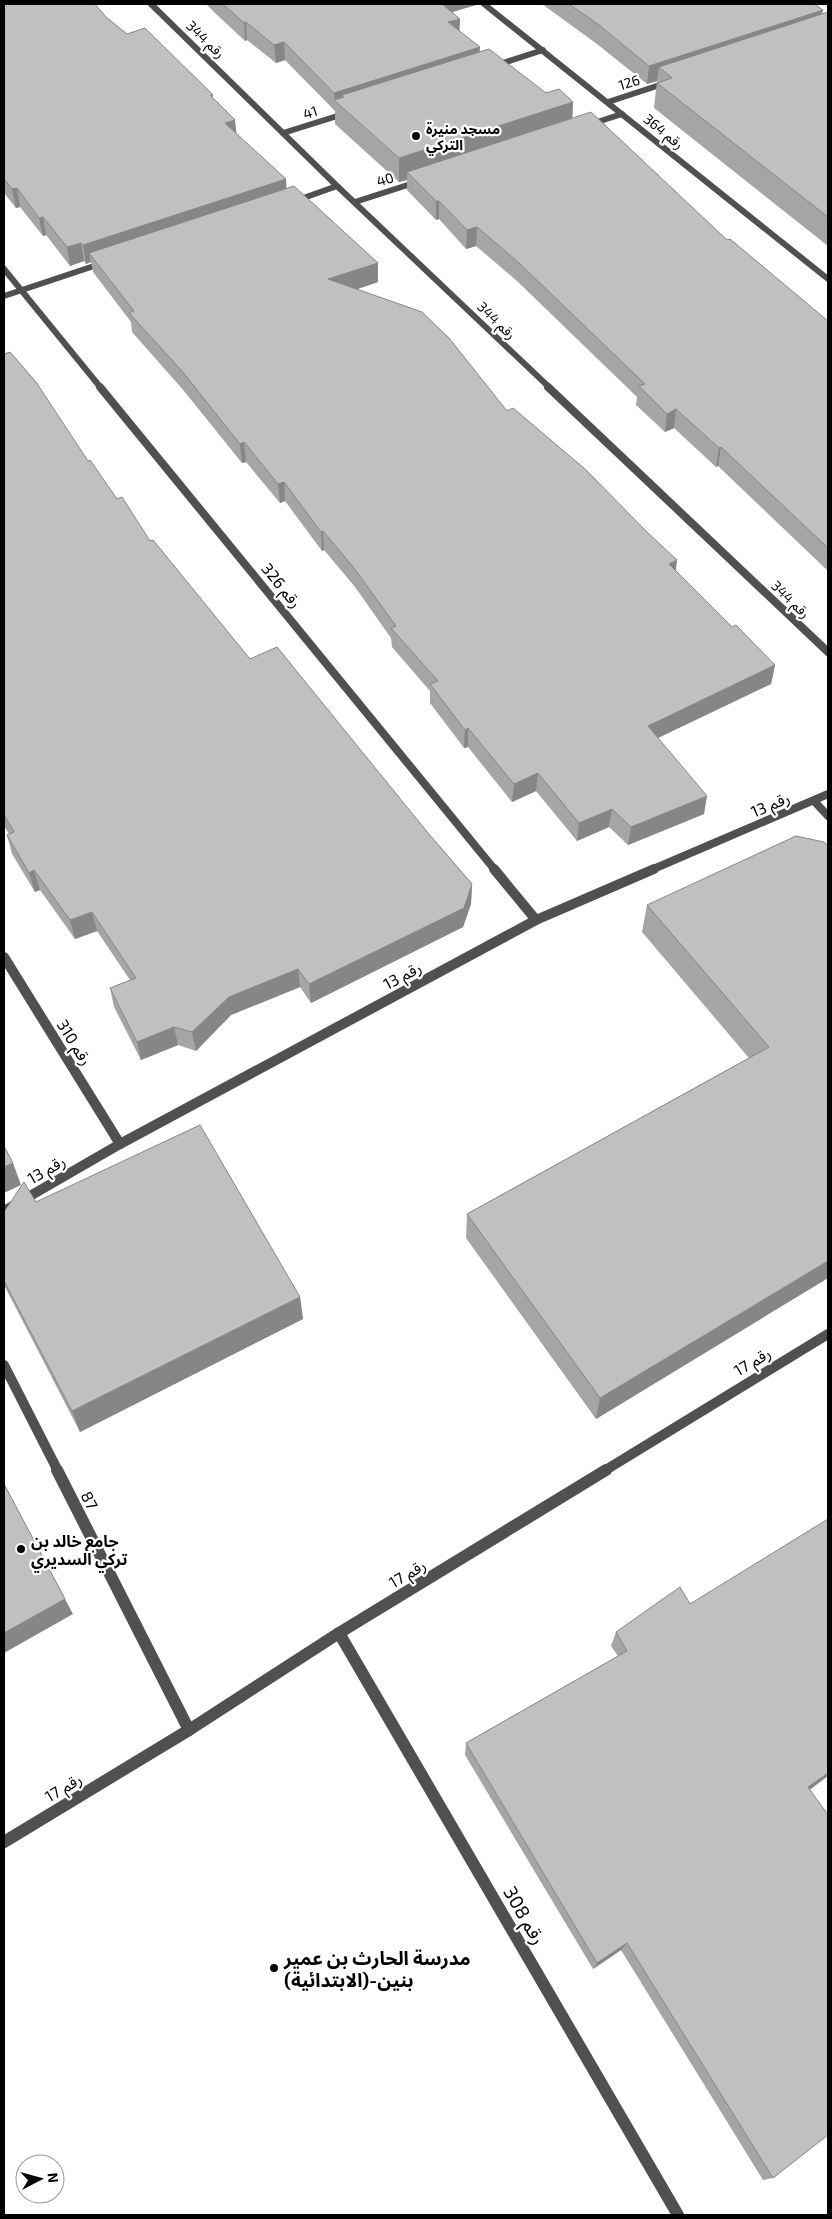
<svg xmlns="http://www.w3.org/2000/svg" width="832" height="2219" font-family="'Exo 2','Noto Sans Arabic',sans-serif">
	<rect width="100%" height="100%" fill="#fff"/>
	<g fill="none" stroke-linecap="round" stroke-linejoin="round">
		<path stroke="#505050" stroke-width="10" d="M604 1471 828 1334"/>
		<path stroke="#505050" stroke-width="12" d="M4 1842 189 1730 339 1633 606 1470"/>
		<g stroke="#505050" stroke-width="6">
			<path d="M151 4 337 186 550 388"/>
			<path d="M484 4 828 279"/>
			<path d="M494 66 543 50"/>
			<path d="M608 102 669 82"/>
			<path d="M588 125 622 114"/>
			<path d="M283 133 347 113"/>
			<path d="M295 201 337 186"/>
			<path d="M355 202 420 181"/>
			<path d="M4 269 101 388"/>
			<path d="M4 296 103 263"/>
		</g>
		<g stroke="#505050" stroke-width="8">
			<path d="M100 387 495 870"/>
			<path d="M548 387 828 652"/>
			<path d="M814 801 828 816"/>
			<path d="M651 870 828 794"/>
		</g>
		<g stroke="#505050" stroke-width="10">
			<path d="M494 869 536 920"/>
			<path d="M4 957 120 1144"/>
			<path d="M4 1211 120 1144 536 920 654 869"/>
			<path d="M4 1365 58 1471"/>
		</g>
		<g stroke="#505050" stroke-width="12">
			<path d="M57 1470 189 1730"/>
			<path d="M339 1633 678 2215"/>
		</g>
	</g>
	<g fill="#a5a5a5">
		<path d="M4 4 106 17 127 34 213 95V99L236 134 286 188 378 263V282L357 289 507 411 676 571 732 627 775 665 771 684 658 738 704 814 628 845 609 827 577 841 536 791 512 802 468 747 464 748 430 703V691L392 647 391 638 355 587 324 550 322 551 285 501 280 503 246 462 242 463 184 391 132 332 131 322 93 272 91 262 86 264 84 261 70 266 46 235 43 236 20 207 16 208 4 193Z"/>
		<path d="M206 4H479L452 12 460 19 459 31 479 52 546 93 573 102 572 118 828 321V571L718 466 716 467 674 428 665 432 636 405 637 397 517 281 476 246 466 249 439 219 436 220 407 190V180L399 182 335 124V111L285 60 276 63 247 40 245 41 215 13Z"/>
		<path d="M542 4H814L822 14 828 12V246L654 108 657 81 647 84 597 44Z"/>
		<path d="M4 354 150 541 250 659 428 833 472 884 471 904 463 927 311 1003 300 987 231 1015 196 1051 178 1045 141 1060 114 1007 110 988 130 980 97 931 75 939 40 890 35 892 12 854 7 835 9 834 4 826Z"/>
		<path d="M828 846V1278L596 1419 466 1238 467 1214 749 1058 642 932 647 905Z"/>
		<path d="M36 1202 300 1297 303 1319 80 1432 4 1285V1212Z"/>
		<path d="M616 1632 810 1790 773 2178 763 2180 621 1950 593 1969 465 1755 466 1743 618 1656 611 1646Z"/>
	</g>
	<g fill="#868686">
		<path d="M436 4H479L436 17Z"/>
		<path d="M823 10 819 28 659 67 657 81 647 84 649 66Z"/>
		<path d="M460 19 459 37 448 22Z"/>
		<path d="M246 22 247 40 245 41 244 23Z"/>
		<path d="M284 42 285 60 276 63 274 45Z"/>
		<path d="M480 47 479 65 342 95 343 108 335 101 334 93Z"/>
		<path d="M573 102 572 125 407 172V180L399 182V158Z"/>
		<path d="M235 120 237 138 225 123Z"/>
		<path d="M286 179 287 197 89 253 91 262 86 264 83 245Z"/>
		<path d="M17 188 20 207 16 208 12 189Z"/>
		<path d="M436 201H439V219L436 220Z"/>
		<path d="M43 217 46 235 43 236 39 218Z"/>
		<path d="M477 227 476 246 466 249 467 230Z"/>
		<path d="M81 243 84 261 70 266 67 247Z"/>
		<path d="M378 263V282L328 299V279Z"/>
		<path d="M676 409 674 428 665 432 667 414Z"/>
		<path d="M244 442 246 462 242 463 240 444Z"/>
		<path d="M721 447 718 466 716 467 719 448Z"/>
		<path d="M284 482 285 501 280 503 278 484Z"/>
		<path d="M323 531 324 550 322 551 321 532Z"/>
		<path d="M677 560 675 579 669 564Z"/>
		<path d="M775 665 771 684 645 744 648 726Z"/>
		<path d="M468 728V747L464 748 465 730Z"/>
		<path d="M538 773 536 791 512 802 514 784Z"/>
		<path d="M707 796 704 814 628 845 631 827Z"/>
		<path d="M612 809 609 827 577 841 579 823Z"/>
		<path d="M34 870 40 890 35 892 29 873Z"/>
		<path d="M472 884 471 904 463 927 311 1003 309 984Z"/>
		<path d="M92 912 97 931 75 939 70 920Z"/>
		<path d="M298 969 300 987 231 1015 196 1051 192 1032 229 997Z"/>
		<path d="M174 1027 178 1045 141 1060 137 1042Z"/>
		<path d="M13 1163 21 1185 4 1193V1167Z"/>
		<path d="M828 1261V1278L596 1419 600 1398Z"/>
		<path d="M300 1297 303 1319 80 1432 72 1411Z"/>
		<path d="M4 1484 73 1614 4 1653Z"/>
		<path d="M828 1773V1776L799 1798 808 1787Z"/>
		<path d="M627 1943 621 1950 593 1969 597 1963Z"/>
	</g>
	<g fill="#c0c0c0" stroke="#868686">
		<path d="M4 4H95L106 17 127 34 145 28 213 95H210L235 120 225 123 286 179 83 245 81 243 67 247 43 217 39 218 17 188 12 189 4 179Z"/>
		<path d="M223 4H442L460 19 448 22 480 47 334 93 284 42 274 45 246 22 244 23Z"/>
		<path d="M569 4H814L823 10 649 66 599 25Z"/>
		<path d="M828 12V217L657 83 672 78 659 67Z"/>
		<path d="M489 49 546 93 559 89 573 102 399 158 334 100 344 97 342 95Z"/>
		<path d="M591 112 727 240 730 239 828 321V548L721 447 719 448 676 409 667 414 639 386 645 384 518 262 477 227 467 230 439 201H436L407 172Z"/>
		<path d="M294 186 378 263 328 279 422 312 449 338 507 411 513 408 585 469 648 533 677 560 669 564 732 627 736 625 775 665 648 726 707 796 631 827 612 809 579 823 538 773 514 784 468 728 465 730 430 684 438 681 391 628 396 626 354 568 323 531 321 532 284 482 278 484 244 442 240 444 182 371 129 313 134 311 89 253Z"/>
		<path d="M10 352 36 382 88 461 90 460 117 499 122 497 150 541 153 540 250 659 277 647 428 833 472 884 464 908 309 984 298 969 229 997 192 1032 174 1027 137 1042 110 988 136 978 92 912 70 920 34 870 29 873 7 835 14 832 4 815V354Z"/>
		<path d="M796 836 824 842 828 846V1261L600 1398 467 1214 769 1047 647 905Z"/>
		<path d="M200 1125 300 1297 72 1411 4 1281V1212L24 1182 36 1202Z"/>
		<path d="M4 1146 13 1163 4 1167Z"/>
		<path d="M4 1484 65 1599 4 1633Z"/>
		<path d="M828 1519V1773L808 1787 828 1815V2135L773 2178 627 1943 597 1963 466 1743 627 1651 616 1632 680 1587 690 1604Z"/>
	</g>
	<g fill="#000" stroke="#fff" stroke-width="2">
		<circle cx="416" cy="136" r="5"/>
		<circle cx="21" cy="1549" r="5"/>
		<circle cx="274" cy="1968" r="5"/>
	</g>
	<g text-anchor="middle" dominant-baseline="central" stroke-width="4.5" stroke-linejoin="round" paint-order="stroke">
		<g font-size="14" fill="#000" stroke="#fff">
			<text transform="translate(206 39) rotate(44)">رقم 344</text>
			<text transform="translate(629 82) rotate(-18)">126</text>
			<text transform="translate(310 112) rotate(-18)">41</text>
			<text transform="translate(664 131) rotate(39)">رقم 364</text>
			<text transform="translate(385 179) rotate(-18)">40</text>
			<text transform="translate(497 320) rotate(44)">رقم 344</text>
			<text transform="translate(791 599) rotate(44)">رقم 344</text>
		</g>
		<g font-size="14" font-weight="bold" fill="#000" stroke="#fff" text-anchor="start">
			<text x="426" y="128">مسجد منيرة<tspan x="426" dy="16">التركي</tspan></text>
		</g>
		<g font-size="16" fill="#000" stroke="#fff">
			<text transform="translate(282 585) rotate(51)">رقم 326</text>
			<text transform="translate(770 804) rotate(-23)">رقم 13</text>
			<text transform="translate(402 975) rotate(-28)">رقم 13</text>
			<text transform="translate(75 1042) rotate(58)">رقم 310</text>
			<text transform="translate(46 1169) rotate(-30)">رقم 13</text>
			<text transform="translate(752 1361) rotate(-31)">رقم 17</text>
			<text transform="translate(90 1500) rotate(63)">87</text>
			<text transform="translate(407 1573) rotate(-31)">رقم 17</text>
			<text transform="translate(63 1787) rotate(-31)">رقم 17</text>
		</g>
		<g font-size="16" font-weight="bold" fill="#000" stroke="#fff" text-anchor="start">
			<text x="31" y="1540">جامع خالد بن<tspan x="31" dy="18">تركي السديري</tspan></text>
		</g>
		<g font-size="19" fill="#000" stroke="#fff">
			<text transform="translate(525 1915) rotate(60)">رقم 308</text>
		</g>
		<g font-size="19" font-weight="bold" fill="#000" stroke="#fff" text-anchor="start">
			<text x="284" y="1957">مدرسة الحارث بن عمير<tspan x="284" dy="22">(الابتدائية)-بنين</tspan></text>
		</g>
	</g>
	<rect width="832" height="2219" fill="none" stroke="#000000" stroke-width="10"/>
	<g transform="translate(40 2179) rotate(84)"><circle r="24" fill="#ffffff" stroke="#999999"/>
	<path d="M0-4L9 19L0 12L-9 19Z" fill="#000000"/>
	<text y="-8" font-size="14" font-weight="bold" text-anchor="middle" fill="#000000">N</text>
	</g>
</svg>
